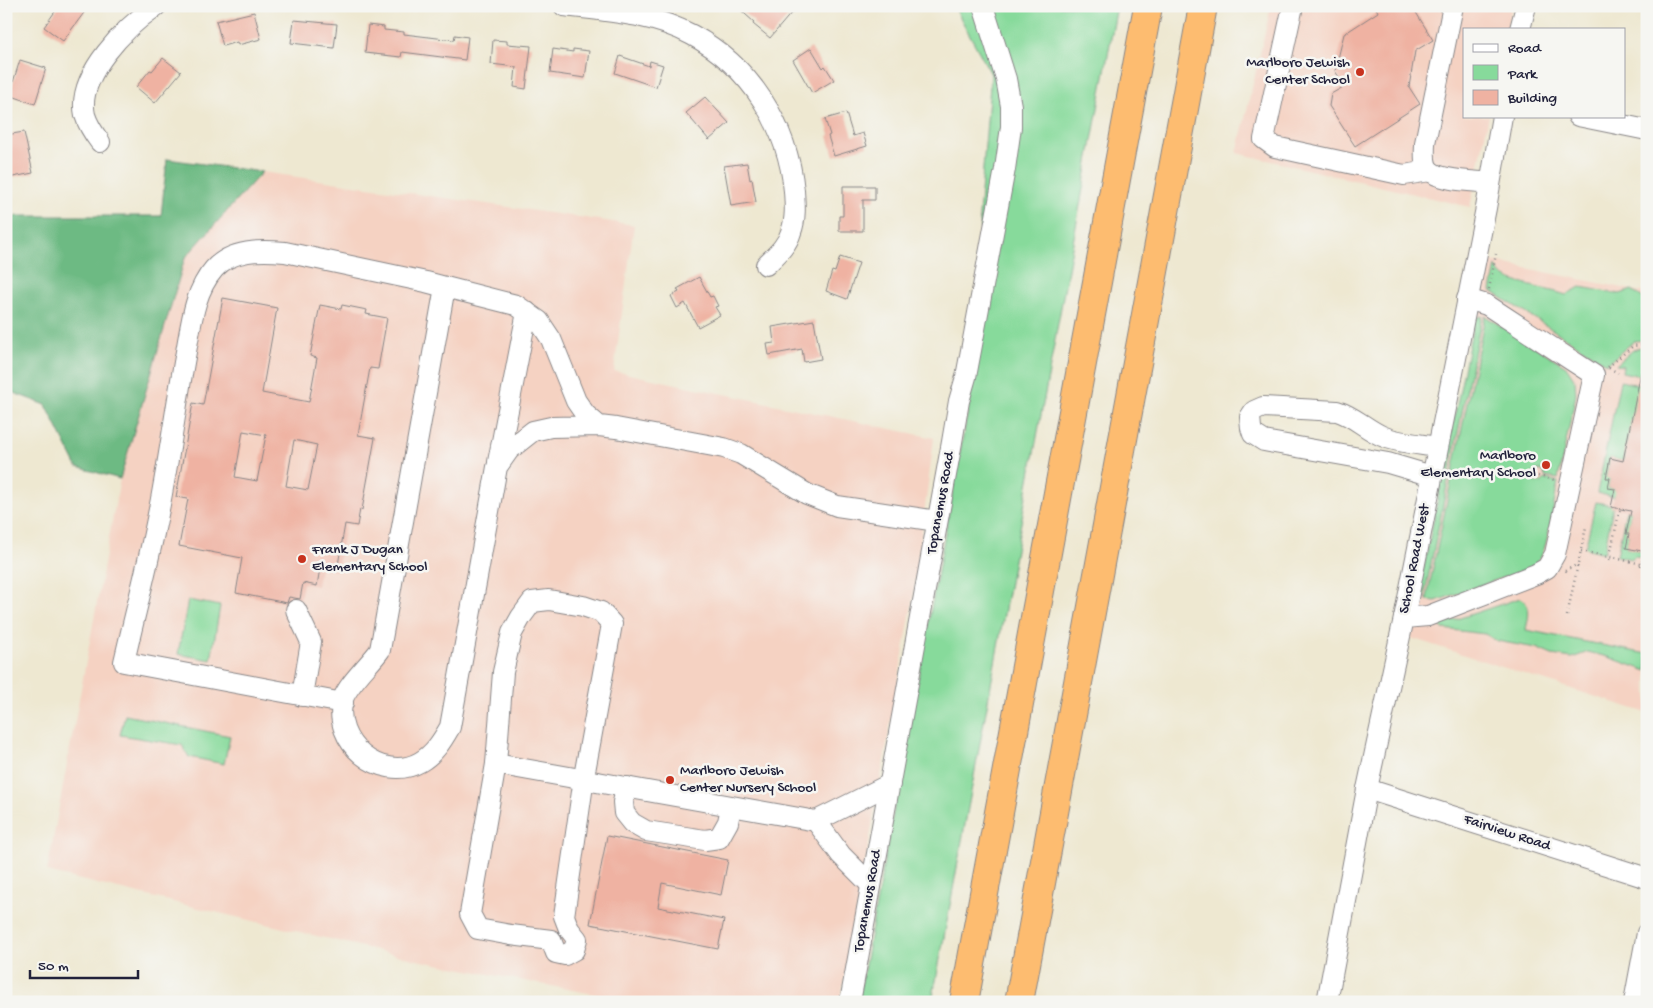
<svg xmlns="http://www.w3.org/2000/svg" width="1653" height="1008" font-family="'Gochi Hand',sans-serif">
	<rect width="100%" height="100%" fill="#f6f6f2"/>
	<filter id="ink" filterUnits="userSpaceOnUse"><feTurbulence type="fractalNoise" baseFrequency=".02" numOctaves="2"/><feDisplacementMap in="SourceGraphic" scale="10" xChannelSelector="R" yChannelSelector="G"/><feConvolveMatrix kernelMatrix="1 2 1 2 8 2 1 2 1" color-interpolation-filters="sRGB"/></filter>
	<filter id="wash" filterUnits="userSpaceOnUse"><feTurbulence type="fractalNoise" baseFrequency=".0096" numOctaves="4" result="noise"/><feDisplacementMap in="SourceGraphic" scale="20" xChannelSelector="R" yChannelSelector="G"/><feGaussianBlur stdDeviation="1.12" result="paint"/><feColorMatrix in="noise" values="0 0 0 0 0 0 0 0 0 0 0 0 0 0 0 0 0 1.4 0 .05"/><feComposite in="paint" operator="in"/></filter>
	<g filter="url(#wash)">
		<rect width="100%" height="100%" fill="#eee8d1"/>
		<g fill="#f5d2c2">
			<path d="M1271 6H1512L1507 29H1464V116H1489L1470 207 1237 153Z"/>
			<path d="M262 172 634 225 614 371 934 438 913 599 840 1002H635L426 962 47 872 120 479 185 258Z"/>
			<path d="M1487 260 1647 293V713L1411 638Z"/>
		</g>
		<g fill="#87da9b" stroke="#547e6b">
			<path d="M954 6H1117L932 1002H858L991 286 979 216 991 74Z"/>
			<path d="M1496 266C1497 268 1498 271 1500 273 1510 284 1550 289 1566 295L1580 287 1620 294 1632 290 1647 301V340L1634 341 1607 364 1491 291Z"/>
			<path d="M1482 316 1424 598 1419 591 1474 321 1476 318Z"/>
			<path d="M1485 316 1566 366 1575 380 1576 395 1558 479 1545 477 1544 473 1539 470 1534 472 1532 475 1534 480 1536 483 1542 482 1545 479 1558 482C1555 497 1548 547 1540 558 1536 564 1531 567 1525 570L1436 601 1427 600V597Z"/>
			<path d="M1643 346 1647 347 1641 376 1622 372 1623 366 1616 365 1633 350Z"/>
			<path d="M1620 381 1639 385 1623 461 1610 458 1606 477 1610 478 1608 488 1617 490 1613 497 1597 493Z"/>
			<path d="M1596 502 1612 505 1613 507 1604 553 1585 548Z"/>
			<path d="M1626 510H1631L1627 534H1629L1626 548 1642 551 1641 557 1635 556 1631 559 1617 556Z"/>
			<path d="M1520 598C1533 606 1528 617 1526 630L1647 654V671L1608 657 1588 652 1572 658 1552 655 1536 648 1497 641 1485 634 1443 629 1439 625Z"/>
			<path d="M188 600 220 606 211 660 178 654Z"/>
			<path d="M125 715 230 736 224 764 189 757 182 745 120 735Z"/>
		</g>
		<path fill="#6dba83" stroke="#486e5f" d="M167 159 262 172 185 258 120 479 77 467 46 405 6 390V216H161Z"/>
		<g id="blocks">
			<g fill="#efb2a2" fill-rule="evenodd">
				<path d="M59 6H89L63 41 44 27Z"/>
				<path d="M736 6H788L793 11 770 38 753 24 754 22Z"/>
				<path d="M1375 6H1412L1433 40 1415 51 1409 87 1420 104 1355 146 1329 106 1331 94 1345 86 1335 71 1344 34 1378 12Z"/>
				<path d="M254 12 261 39 238 45 237 42 223 46 216 21Z"/>
				<path d="M294 20 337 24 334 48 291 43Z"/>
				<path d="M368 25 384 27V30L404 32V34L454 40 455 35 468 37 465 60 402 52 401 57 365 53Z"/>
				<path d="M493 40 507 41V44L531 46 526 89 514 87 516 67 491 64Z"/>
				<path d="M811 48 823 68 825 66 834 80 812 93 793 60Z"/>
				<path d="M553 49 573 52V49L589 51 585 78 550 73Z"/>
				<path d="M620 56 649 66 650 61 663 65 656 87 615 73Z"/>
				<path d="M163 58 181 72 155 103 136 87 150 70 152 71Z"/>
				<path d="M20 60 46 68 35 104 9 95Z"/>
				<path d="M705 97 729 123 709 140 686 113Z"/>
				<path d="M846 113 853 136 863 133 867 146 834 156 828 136 830 135 825 119Z"/>
				<path d="M24 132 33 173 8 178 6 168V135Z"/>
				<path d="M747 163 750 180 752 179 756 202 731 206 724 166Z"/>
				<path d="M843 186H875V200H863V231H839V216H843Z"/>
				<path d="M840 257 859 263 847 299 826 291 832 271 835 272Z"/>
				<path d="M699 277 710 297 713 296 718 306 715 307 720 315 698 327 685 303 677 308 671 296 679 292 677 289Z"/>
				<path d="M223 298 277 308 262 393 309 402 317 358 310 356 320 305 341 309 342 305 367 310 366 314 387 318 378 369 370 368 358 435 375 438 362 510 360 509 357 526 345 524 337 571 320 568 317 586 303 583 300 599 289 597 287 603 236 593 242 558 179 546 188 499 176 497 193 403 203 405ZM243 431 266 435 257 481 235 477ZM294 440 317 445 308 490 286 486Z"/>
				<path d="M814 320 821 359 804 362 802 349 769 355 767 344 774 343 772 327Z"/>
				<path d="M1641 372 1647 373V552L1626 548 1629 534H1626L1631 511 1611 507 1615 489 1608 488 1610 478H1606L1610 458 1623 461Z"/>
				<path d="M607 836 728 860 721 895 662 883 658 907 724 920 718 949 590 924Z"/>
			</g>
		</g>
	</g>
	<g filter="url(#ink)">
		<use href="#blocks" fill-opacity="0" stroke="#888586" stroke-width="1"/>
		<g fill="none" stroke-linecap="round" stroke-linejoin="round">
			<defs>
				<g id="minor">
					<path d="M564 6C608 11 653 14 692 35 750 66 788 126 794 191 795 205 796 219 791 232 787 246 776 255 766 265"/>
					<path d="M1293 6 1264 139 1275 147 1404 175 1430 171"/>
					<path d="M1453 6 1425 143C1425 152 1423 163 1429 170 1439 181 1475 181 1490 183"/>
					<path d="M1520 29 1526 6"/>
					<path d="M1578 116 1647 130"/>
					<path d="M100 142C94 134 88 125 85 115 76 75 127 26 156 6"/>
					<path d="M599 426 585 414 576 401 551 339 539 321 516 305 445 287 380 650C370 664 348 684 343 699 331 742 381 784 420 762 434 754 442 741 450 727L497 467 509 450 533 431 551 427 599 426 616 428 724 448 741 454 807 494 837 506 937 521"/>
					<path d="M498 462 527 312"/>
					<path d="M1432 476 1388 463 1264 441 1253 434 1251 428 1250 417 1254 411 1263 407 1337 411C1354 416 1366 429 1382 436 1398 443 1420 444 1437 447"/>
					<path d="M549 600 583 606 601 612 612 624 585 771 564 916 569 929 577 939 574 950 565 955 556 953 551 940 511 935 478 929 470 914 496 764 503 672 512 633 521 617 532 602Z"/>
					<path d="M296 610 311 642 302 696"/>
					<path d="M1404 618 1428 616 1536 574 1547 568 1555 554 1594 375 1487 305 1467 299"/>
					<path d="M343 703 124 662C137 605 153 546 163 488 171 445 177 401 185 357 191 327 193 293 214 269 232 249 261 250 285 252L426 282 445 287"/>
					<path d="M496 764 816 821 890 784"/>
					<path d="M627 787 623 802 624 813 632 823 646 831 705 840 719 838 728 822 731 807"/>
					<path d="M1367 789 1647 878"/>
					<path d="M816 821 841 855 871 885"/>
					<path d="M850 1002 952 442 959 401 966 377 1005 169 1011 127V106L1006 79 983 6"/>
					<path d="M1327 1002 1367 789 1404 618 1486 208 1502 116"/>
					<path d="M1634 1002 1647 933"/>
				</g>
				<g id="highway">
					<path d="M964 1002 1148 6"/>
					<path d="M1019 1002 1203 6"/>
				</g>
			</defs>
			<use href="#minor" stroke="#888586" stroke-width="22"/>
			<use href="#highway" stroke="#888586" stroke-width="30"/>
			<g stroke="#888586" stroke-width="2.5" stroke-dasharray="1 4" stroke-linecap="butt">
				<path d="M1489 289 1496 254"/>
				<path d="M1608 367 1633 346 1647 344"/>
				<path d="M1609 368 1618 373"/>
				<path d="M1538 476 1555 480"/>
				<path d="M1581 551 1647 565"/>
				<path d="M1609 560 1620 508"/>
				<path d="M1641 566 1644 552"/>
				<path d="M1565 571 1578 564 1586 527"/>
				<path d="M1567 616 1578 564"/>
			</g>
			<use href="#minor" stroke="#fff" stroke-width="20"/>
			<use href="#highway" stroke="#fdbc70" stroke-width="28"/>
		</g>
	</g>
	<g fill="#c8321e" stroke="#f6f6f2" stroke-width="2">
		<circle cx="1360" cy="72" r="5"/>
		<circle cx="1546" cy="465" r="5"/>
		<circle cx="302" cy="559" r="5"/>
		<circle cx="670" cy="780" r="5"/>
	</g>
	<g text-anchor="middle" dominant-baseline="central" stroke-width="5" stroke-linejoin="round" paint-order="stroke">
		<g font-size="15" fill="#22223b" stroke="#f6f6f2" text-anchor="end">
			<text x="1350" y="63">Marlboro Jewish<tspan x="1350" dy="17">Center School</tspan></text>
			<text x="1536" y="456">Marlboro<tspan x="1536" dy="17">Elementary School</tspan></text>
			<text x="312" y="550" text-anchor="start">Frank J Dugan<tspan x="312" dy="17">Elementary School</tspan></text>
			<text x="680" y="771" text-anchor="start">Marlboro Jewish<tspan x="680" dy="17">Center Nursery School</tspan></text>
		</g>
		<g font-size="15" fill="#22223b" stroke="#f6f6f2">
			<text transform="translate(941 503) rotate(-80)">Topanemus Road</text>
			<text transform="translate(1415 559) rotate(-79)">School Road West</text>
			<text transform="translate(1507 833) rotate(18)">Fairview Road</text>
			<text transform="translate(868 901) rotate(-80)">Topanemus Road</text>
		</g>
	</g>
	<rect width="1653" height="1008" fill="none" stroke="#f6f6f2" stroke-width="25"/>
	<rect x="1463" y="28" width="162" height="90" fill="#f6f6f2" stroke="#a1a1a9"/>
	<rect x="1473" y="44" width="25" height="8" fill="#ffffff" stroke="#a1a1a9"/>
	<text x="1508" y="52" font-size="15" fill="#22223b">Road</text>
	<rect x="1473" y="65" width="25" height="15" fill="#87da9b" stroke="#a1a1a9"/>
	<text x="1508" y="78" font-size="15" fill="#22223b">Park</text>
	<rect x="1473" y="90" width="25" height="15" fill="#efb2a2" stroke="#a1a1a9"/>
	<text x="1508" y="102" font-size="15" fill="#22223b">Building</text>
	<path d="M30 970v8h108v-8" fill="none" stroke="#22223b" stroke-width="2.5"/>
	<text x="38" y="970" font-size="15" fill="#22223b" stroke="#f6f6f2" stroke-width="4" paint-order="stroke">50 m</text>
</svg>
